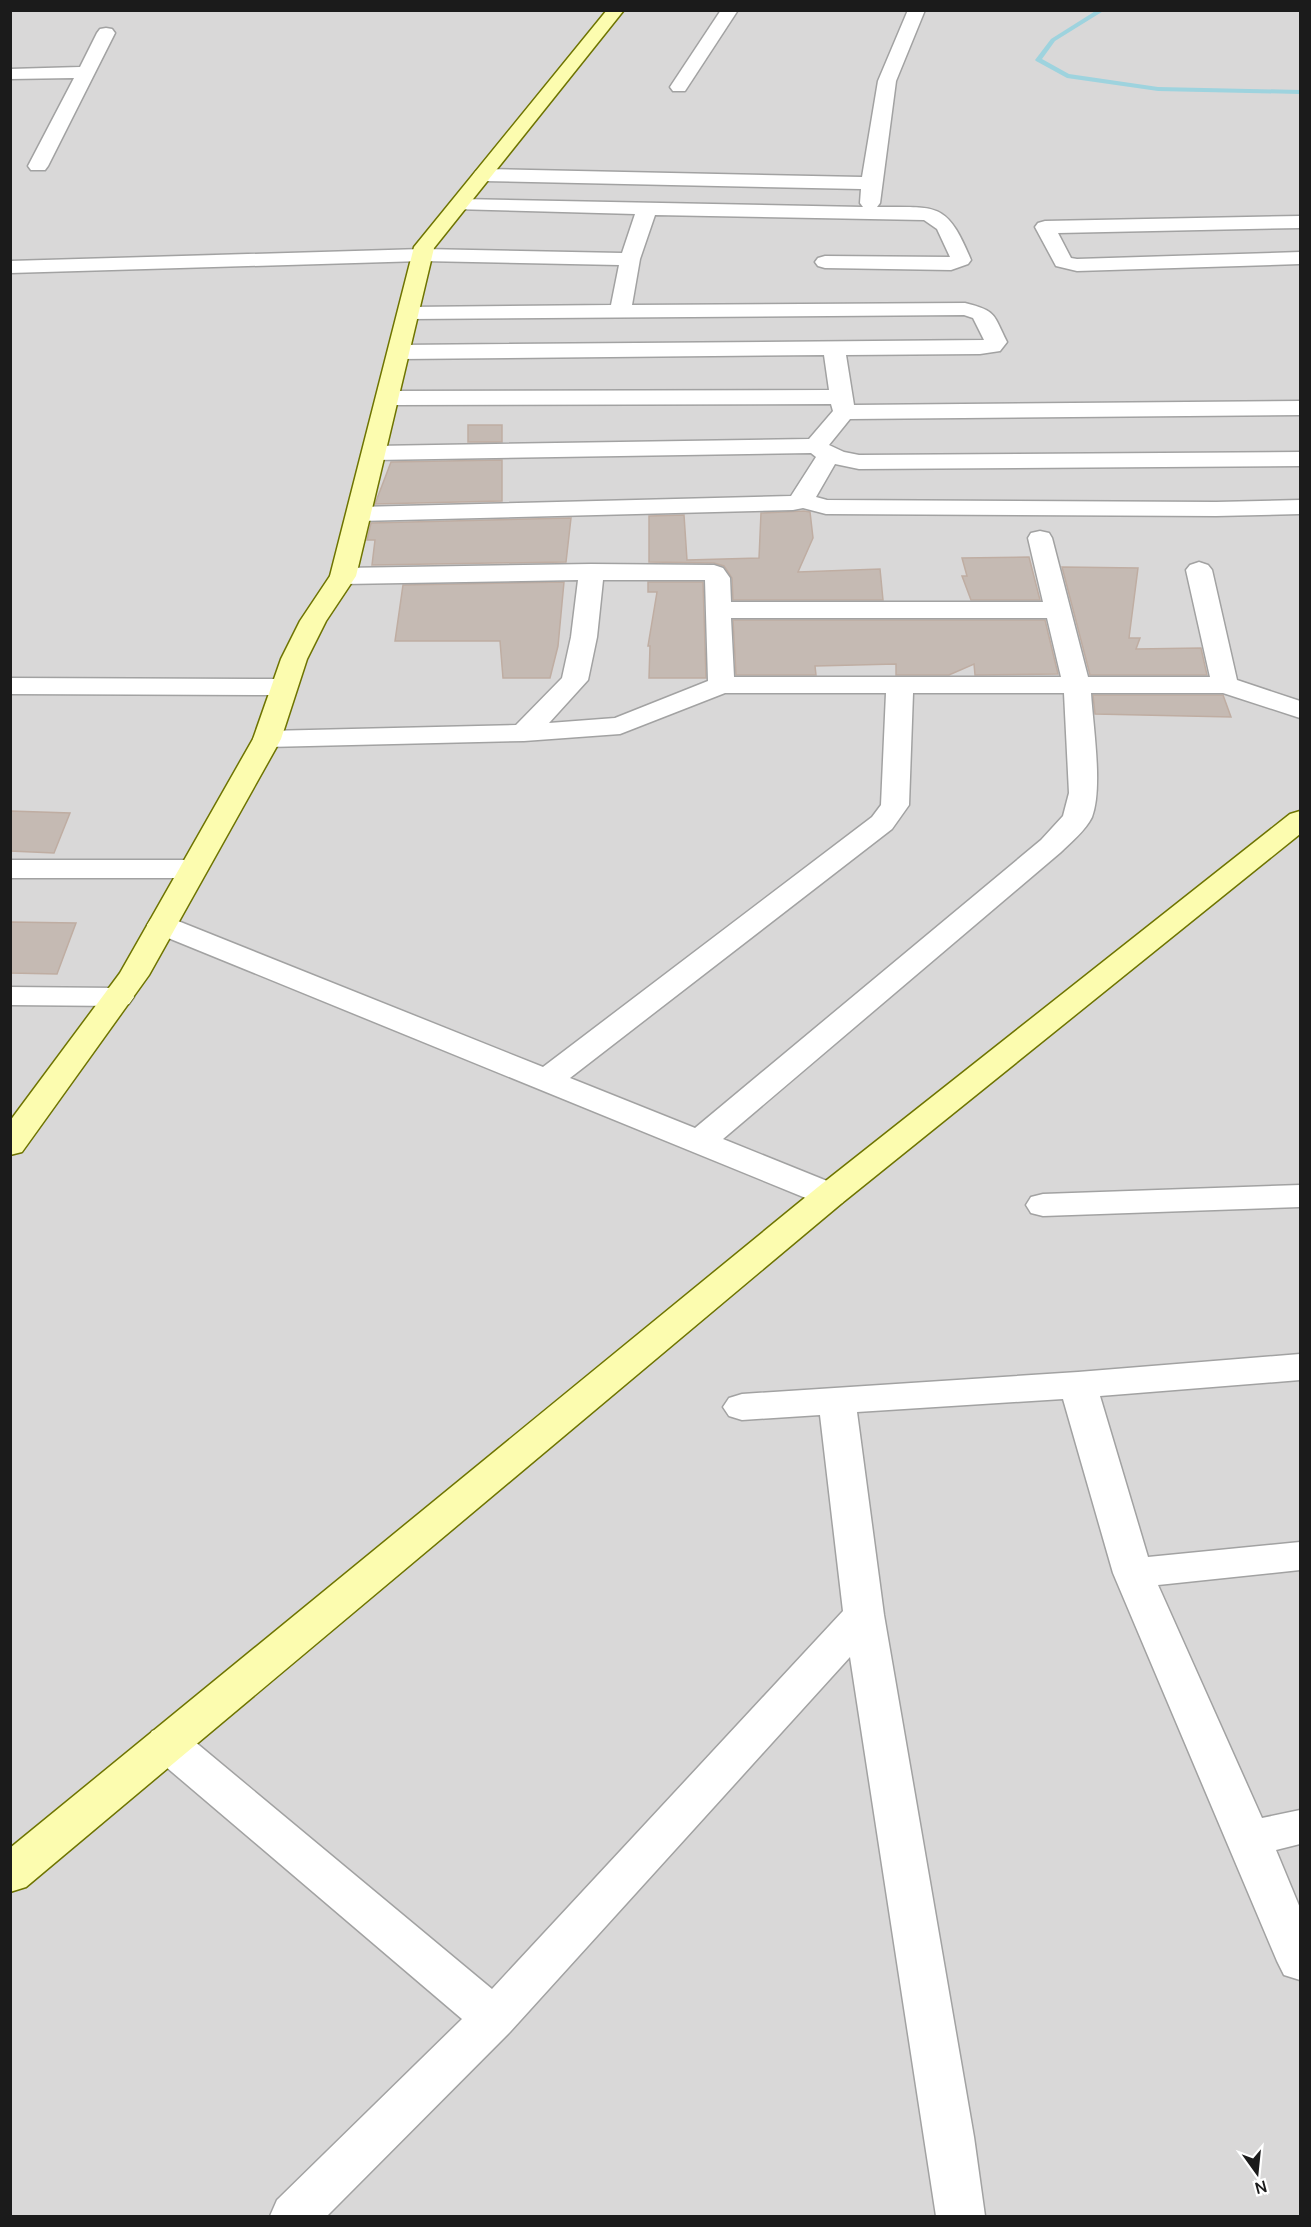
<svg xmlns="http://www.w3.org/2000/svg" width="1311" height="2227" font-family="Manrope,sans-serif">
	<rect width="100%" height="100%" fill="#ede8e0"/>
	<rect fill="#d9d8d8" x="11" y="11" width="1289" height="2205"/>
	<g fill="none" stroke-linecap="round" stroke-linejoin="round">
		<path fill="#9ed3de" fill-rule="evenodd" d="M1097 10H1105L1055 41 1042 59 1069 74 1158 87 1300 90V94L1158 91 1067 78 1036 61 1035 60 1051 39Z"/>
	</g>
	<g fill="#c5bab3" stroke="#bfada2" stroke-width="1.5">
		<rect x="468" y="425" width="34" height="17"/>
		<path d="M502 460V501L375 504 391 462Z"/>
		<path d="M804 511 810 512 813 538 798 572 880 569 883 600H733L732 578 724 566 714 563 649 562V516L684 515 687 560 759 558 761 513Z"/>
		<path d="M571 518 566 562 372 565 375 540H367L371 523Z"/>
		<path d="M1029 557 1040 600H971L962 576H967L962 558Z"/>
		<path d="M1062 567 1138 568 1129 638H1140L1136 649 1201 648 1207 675H1090Z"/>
		<path d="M564 582 558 646 550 678H503L500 641H395L403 585Z"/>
		<path d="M648 582H703L706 678H649L650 646H648L657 592H648Z"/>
		<path d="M733 620H1045L1058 674 975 675 974 664 949 675H896V664L815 666 816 675H736Z"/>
		<path d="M1093 695H1223L1231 717 1095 714Z"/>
		<path d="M10 811 70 813 54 853 10 851Z"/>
		<path d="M10 922 76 923 57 974 10 973Z"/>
	</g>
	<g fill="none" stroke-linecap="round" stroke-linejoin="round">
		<defs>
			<g id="minor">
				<path d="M721 10H738L685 91H673L670 87Z"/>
				<path d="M908 10H925L896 81 880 203 877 207C937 208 946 200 971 260L968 264 951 270 825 268 818 266 815 262 818 258 825 256 950 257 937 229 924 220 655 215 640 259 632 305 965 303C997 311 993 314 1007 342L1000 351 980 354 846 355 854 405 1300 401V415L850 419 829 445 844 452 859 455 1300 452V466L859 469 835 464 816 497 827 500 1216 502 1300 500V514L1216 516 826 514 803 508 793 510 359 521 350 519 347 514 350 509 359 507 791 496 816 457 811 453 375 460 367 458 363 453 367 448 375 446 809 439 833 411 831 404 389 405 381 403 378 398 381 393 389 391 829 390 824 355 400 359 392 357 389 352 392 347 400 345 984 340 973 318 964 315 409 319 401 318 398 313 401 308 409 307 611 305 619 265 422 261 10 273V261L422 249 622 253 635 214 453 209 450 205 453 201 460 199 863 207 860 203 861 189 483 181 476 179 473 175 476 171 483 169 862 177 878 81Z"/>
				<path d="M106 28 112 29 115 33 48 166 45 170H31L28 166 74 78 10 79V69L80 67 97 33 100 29Z"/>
				<path d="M1300 216V228L1058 233 1071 258 1077 259 1300 252V264L1077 271 1056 266 1035 227 1038 223 1045 221Z"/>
				<path d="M1040 531 1049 533 1052 538 1088 677H1210L1186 570 1190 565 1199 562 1208 565 1212 570 1237 680 1300 701V718L1223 693H1091C1093 726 1103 788 1092 817 1086 830 1071 842 1061 852L723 1139 842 1187 847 1195 842 1203 830 1206 818 1203 151 931 147 925 151 919 162 916 173 919 543 1067 872 817 881 805 886 693H725L620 734 524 741 267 747 257 745 253 739 257 733 267 731 516 725 562 678 571 637 578 580 343 584 334 581 330 576 334 571 343 568 591 564 714 565 723 568 730 578 731 602H1043L1028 538 1031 533ZM603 580H705L708 681 615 718 549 723 588 680 597 637ZM731 618H1047L1061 677H734ZM913 693H1064L1069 793 1063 816 1041 840 695 1128 570 1078 892 829 909 805Z"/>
				<path d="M10 678 284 679 293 681 297 687 293 693 284 695 10 694Z"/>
				<path d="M10 860H193L203 863 208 869 203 875 193 878H10Z"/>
				<path d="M10 987 118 988 129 990 134 997 129 1004 118 1006 10 1005Z"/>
				<path d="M1300 1185V1207L1043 1216 1031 1213 1026 1205 1031 1197 1043 1194Z"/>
				<path d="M1300 1354V1380L1100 1396 1148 1557 1300 1542V1570L1158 1585 1262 1818 1300 1810V1844L1276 1850 1300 1908V1980L1284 1975 1277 1961 1113 1573 1063 1399 857 1412 884 1615 974 2137 985 2216H936L850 1657 510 2032 327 2216H270L277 2200 462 2019 152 1755 146 1743 152 1731 167 1726 182 1731 492 1989 843 1611 820 1415 742 1420 729 1416 723 1407 729 1398 742 1394 1078 1372Z"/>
			</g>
			<g id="secondary">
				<path d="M607 10H624L434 248 356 576 326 621 307 659 281 739 149 975 22 1152 10 1155V1121L120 973 253 739 281 659 300 621 330 576 414 247Z"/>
				<path d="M1300 811V834L842 1203 26 1887 10 1892V1848L818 1187 1290 814Z"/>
			</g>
		</defs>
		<use href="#minor" stroke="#a2a2a2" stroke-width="3"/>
		<use href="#secondary" stroke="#6e7400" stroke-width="3"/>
		<use href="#minor" fill="#fff" fill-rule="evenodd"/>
		<use href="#secondary" fill="#fcfcaf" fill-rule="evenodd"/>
	</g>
	<rect width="1311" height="2227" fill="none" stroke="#1b1b1b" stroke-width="24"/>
	<g transform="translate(1257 2173) rotate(165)" stroke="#ffffff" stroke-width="4.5" paint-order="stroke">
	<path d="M0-4.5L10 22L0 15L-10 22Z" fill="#1b1b1b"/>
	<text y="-9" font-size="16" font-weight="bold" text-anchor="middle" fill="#1b1b1b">N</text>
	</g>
</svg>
